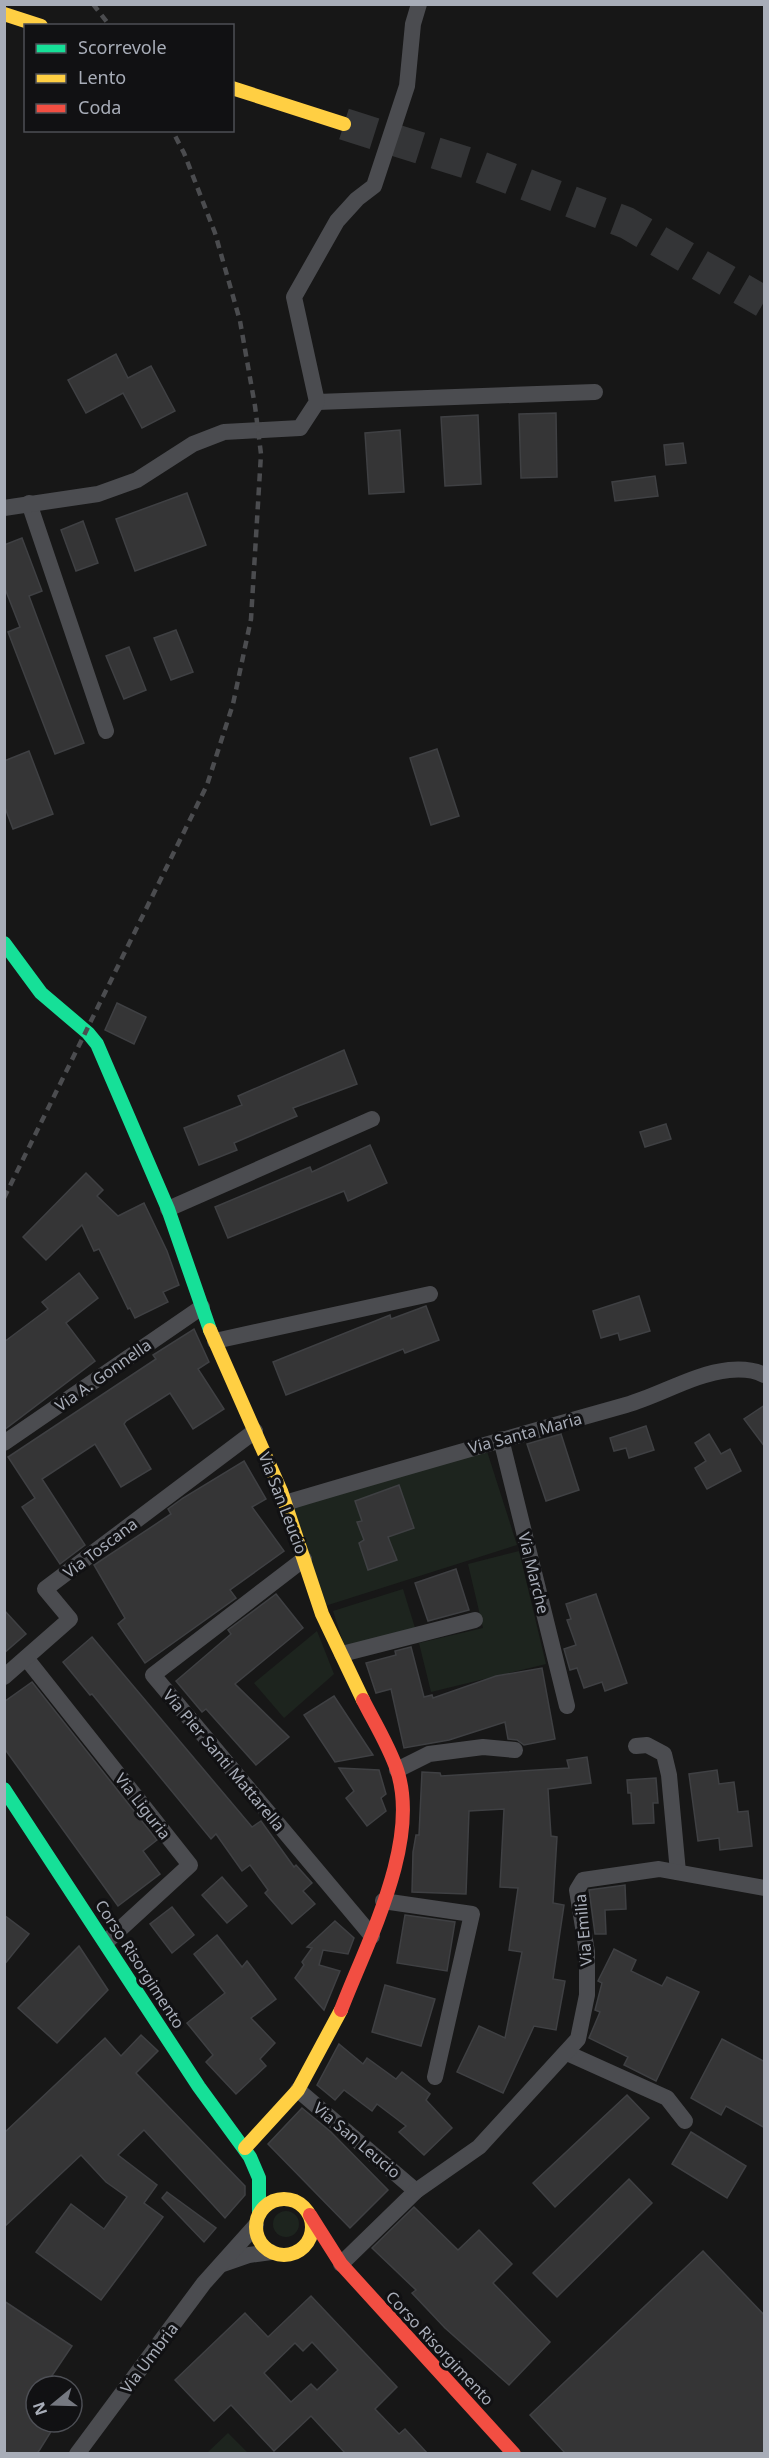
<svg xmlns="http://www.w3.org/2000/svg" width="769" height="2458" font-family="'Noto Sans',sans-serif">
	<rect width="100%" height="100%" fill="#171717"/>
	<g fill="#1d241e">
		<path d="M485 1445 517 1545 325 1606 293 1506Z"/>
		<path d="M519 1551 546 1664 431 1692 419 1643 483 1628 468 1564Z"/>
		<path d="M403 1589 416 1631 345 1648 333 1611Z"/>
		<path d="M317 1631 334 1674 284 1718 254 1683Z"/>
		<circle cx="286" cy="2224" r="13"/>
		<path d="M228 2433 248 2453H207Z"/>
	</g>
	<g fill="#353536" stroke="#3f4043" stroke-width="1.5" fill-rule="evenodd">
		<path d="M116 354 128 378 151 366 175 411 142 428 123 393 86 413 68 380Z"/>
		<path d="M556 413 557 477 521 478 519 414Z"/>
		<path d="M478 415 481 484 445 486 441 417Z"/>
		<path d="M400 430 404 492 369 494 365 433Z"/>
		<path d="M683 443 686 463 666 465 664 445Z"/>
		<path d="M655 476 658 496 615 501 612 482Z"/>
		<path d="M187 493 206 545 135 571 116 519Z"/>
		<path d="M83 521 98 563 76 571 61 530Z"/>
		<path d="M22 538 42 591 29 596 84 743 55 754 8 632 20 627 4 586V545Z"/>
		<path d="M176 630 193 672 171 680 154 638Z"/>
		<path d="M129 647 146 690 124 699 106 656Z"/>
		<path d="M437 749 459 816 431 825 410 758Z"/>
		<path d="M29 751 53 814 13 829 4 805V761Z"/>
		<path d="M117 1003 146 1017 134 1044 105 1030Z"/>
		<path d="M344 1050 357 1084 293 1108 297 1116 234 1143 237 1150 199 1165 184 1128 242 1105 238 1096Z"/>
		<path d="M666 1124 671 1139 645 1147 640 1132Z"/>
		<path d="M370 1145 387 1183 348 1201 344 1191 228 1238 215 1207 310 1167 312 1172Z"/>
		<path d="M86 1173 103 1190 97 1196 118 1216 144 1203 167 1251 179 1285 163 1292 168 1302 135 1318 130 1308 128 1309 99 1249 94 1251 82 1225 46 1260 23 1237Z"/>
		<path d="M79 1273 98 1298 66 1323 95 1361 4 1430V1342L48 1309 42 1302Z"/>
		<path d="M639 1296 650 1331 620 1340 618 1333 601 1338 593 1311Z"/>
		<path d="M426 1306 439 1340 405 1353 403 1349 286 1395 273 1362 390 1315 391 1319Z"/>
		<path d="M194 1329 209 1362 198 1369 224 1409 193 1429 170 1393 126 1421 124 1424 151 1469 121 1487 95 1444 42 1479 85 1545 60 1564 22 1507 35 1498 8 1457 156 1359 153 1355Z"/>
		<path d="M765 1405V1447L744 1419Z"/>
		<path d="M646 1426 654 1450 629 1458 626 1448 614 1451 610 1438Z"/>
		<path d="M561 1434 579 1490 546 1501 527 1444Z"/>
		<path d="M709 1434 721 1454 730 1449 741 1471 707 1489 695 1468 706 1461 695 1443Z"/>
		<path d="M244 1461 266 1499 252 1507 284 1551 230 1590 236 1598 145 1663 118 1624 125 1618 94 1565 171 1514 168 1509 183 1498Z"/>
		<path d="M399 1485 414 1528 388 1537 397 1560 368 1570 359 1543 364 1540 357 1522 362 1521 355 1501Z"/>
		<path d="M456 1569 469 1610 428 1621 415 1583Z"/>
		<path d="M276 1594 303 1628 235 1684 289 1737 256 1765 206 1709 202 1712 176 1681 231 1634 228 1630Z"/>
		<path d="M596 1594 627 1683 605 1691 602 1682 584 1688 577 1668 570 1670 564 1649 576 1645 567 1620 571 1619 566 1604Z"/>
		<path d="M4 1610 26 1634 4 1653Z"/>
		<path d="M92 1637 252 1827 261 1821 294 1867 296 1865 312 1883 303 1891 315 1904 292 1924 265 1893 268 1890 250 1865 242 1871 216 1834 211 1839 92 1694 90 1695 63 1662Z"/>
		<path d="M411 1647 424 1697 432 1695 433 1698 496 1676 542 1668 555 1739 524 1745 517 1740 508 1739 505 1722 449 1740 404 1748 391 1689 376 1693 366 1663 396 1655 395 1651Z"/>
		<path d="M32 1682 157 1840 143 1851 160 1874 118 1906 4 1748V1702Z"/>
		<path d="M334 1696 373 1755 335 1762 304 1715Z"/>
		<path d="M587 1757 591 1783 548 1789 551 1836 557 1837 553 1903 564 1905 553 1979 565 1981 556 2030 534 2026 503 2093 457 2072 479 2026 505 2038 522 1952 509 1950 518 1888 500 1887 504 1809 469 1811 466 1894 412 1892 413 1852 416 1835H419L422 1772 440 1773 441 1776 569 1768 567 1760Z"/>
		<path d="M339 1768 379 1770 386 1794 381 1798 386 1811 367 1826 346 1798 354 1791Z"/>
		<path d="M717 1770 719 1784 734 1782 738 1812 748 1811 752 1846 720 1850 719 1838 698 1841 689 1774Z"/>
		<path d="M656 1778 658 1803H653L654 1823 633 1824 631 1793H628L627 1780Z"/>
		<path d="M222 1877 247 1906 227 1923 202 1895Z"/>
		<path d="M625 1885 626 1909 605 1910 606 1934H595L589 1890Z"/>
		<path d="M172 1907 194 1935 172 1953 150 1924Z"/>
		<path d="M4 1915 29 1934 4 1965Z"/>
		<path d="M405 1915 455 1922 447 1971 397 1963Z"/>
		<path d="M335 1921 354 1938 348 1954 323 1950 319 1965 340 1971 324 2010 295 1978 304 1965 302 1962 312 1948 307 1947Z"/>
		<path d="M217 1935 242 1967 247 1961 276 1999 251 2018 275 2043 260 2059 266 2066 236 2094 206 2062 213 2055 187 2023 225 1993 194 1954Z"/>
		<path d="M79 1946 108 1990 57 2043 18 2008Z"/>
		<path d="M614 1949 636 1960 631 1971 662 1986 667 1977 699 1992 656 2081 624 2065 628 2057 589 2038 600 2012 595 2010 602 1983 598 1981Z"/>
		<path d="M385 1985 435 1999 421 2046 372 2032Z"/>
		<path d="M141 2035 158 2051 136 2073 245 2186V2195L225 2218 144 2130 118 2155 157 2185 144 2203 163 2217 101 2300 36 2252 71 2204 104 2229 127 2197 106 2182 81 2155 4 2227V2133L105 2038 121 2056Z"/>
		<path d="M722 2039 765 2062V2128L726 2106 721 2115 691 2098Z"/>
		<path d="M339 2044 363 2064 367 2058 396 2079 402 2072 430 2094 426 2100 452 2128 424 2155 399 2132 406 2126 377 2104 372 2111 344 2090 335 2100 317 2085Z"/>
		<path d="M627 2095 649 2118 555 2207 533 2183Z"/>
		<path d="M302 2108 331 2132 388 2190 350 2228 268 2144Z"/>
		<path d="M691 2132 746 2166 727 2198 672 2164Z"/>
		<path d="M629 2179 652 2203 557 2297 533 2273Z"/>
		<path d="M167 2192 216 2228 204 2242 162 2198Z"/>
		<path d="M414 2207 458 2250 479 2230 512 2264 493 2283 550 2342 509 2385 445 2328 412 2293 416 2290 372 2248Z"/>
		<path d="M703 2251 765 2316V2454H566L530 2415Z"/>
		<path d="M311 2296 397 2387 375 2409 399 2434 405 2429 428 2454H346L311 2416 274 2451 231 2405 214 2421 175 2380 245 2313 268 2337ZM312 2342 338 2370 317 2390 311 2384 291 2402 264 2373 295 2343 303 2351Z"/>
		<path d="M4 2301 72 2346 45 2386H36V2422H57L37 2454H4Z"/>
	</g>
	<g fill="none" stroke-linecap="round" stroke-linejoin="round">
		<path stroke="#343537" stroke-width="32" stroke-dasharray="32 16" stroke-linecap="butt" d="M344 124 480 167 627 223 764 302"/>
		<g stroke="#4b4c50" stroke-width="16">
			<path d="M317 402 595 392"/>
			<path d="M29 503 106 731"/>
			<path d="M4 508 98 494 137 480 193 444 224 432 300 428 317 402 294 297 337 221 357 199 374 186 407 86 413 24 419 4"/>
			<path d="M168 1209 372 1119"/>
			<path d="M215 1341 430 1294"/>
			<path d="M501 1439 567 1706"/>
			<path d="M4 1443 202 1307"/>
			<path d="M285 1503C399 1469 512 1437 626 1405 661 1395 693 1374 729 1370 741 1369 755 1370 764 1375"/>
			<path d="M304 1559 153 1675 372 1936"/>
			<path d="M342 1654 475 1620"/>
			<path d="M26 1658 190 1865 106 1942"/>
			<path d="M4 1677 70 1619 45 1589 255 1431"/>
			<path d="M636 1746 647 1745 664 1754 669 1775 678 1872"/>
			<path d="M397 1770 429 1754 483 1747 515 1750"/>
			<path d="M383 1901 472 1914 435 2077"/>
			<path d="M567 2053 667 2098 685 2121"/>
			<path d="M298 2090 416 2191"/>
			<path d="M223 2264 249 2255 271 2252"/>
			<path d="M341 2264 416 2191 479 2147 578 2039 587 1995V1952L577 1890 583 1880 659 1869 764 1888"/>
			<path d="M77 2454 204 2283 256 2225"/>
		</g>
		<g stroke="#16e098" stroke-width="14">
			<path d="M4 943 41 993 88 1033 97 1044 168 1209 210 1330"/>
			<path d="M4 1789 199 2087 250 2157 259 2178V2214"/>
		</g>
		<g stroke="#ffcf43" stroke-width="14">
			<path d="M4 14 41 26"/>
			<path d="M232 88 344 124"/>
			<path d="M210 1330 281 1491 322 1614 363 1700"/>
			<path d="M245 2148 298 2090 341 2010"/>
			<circle cx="284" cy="2227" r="28"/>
		</g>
		<g stroke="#f24e42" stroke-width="14">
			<path d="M341 2010C367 1942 421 1842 397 1770 389 1746 374 1722 363 1700"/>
			<path d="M310 2215 341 2264 514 2454"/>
		</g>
		<g stroke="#4b4c4f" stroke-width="4.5" stroke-dasharray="8 6" stroke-linecap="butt">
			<path d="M93 4 110 26"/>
			<path d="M4 1198 207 785 233 704 251 619 261 454 255 406 240 321 215 233 184 153 172 130"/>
		</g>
	</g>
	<g text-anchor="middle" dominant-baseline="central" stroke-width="6" stroke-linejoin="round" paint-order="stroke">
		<g font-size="16" fill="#a8adb8" stroke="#111113">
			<text transform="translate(103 1375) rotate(-35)">Via A. Gonnella</text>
			<text transform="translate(525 1433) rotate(-15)">Via Santa Maria</text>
			<text transform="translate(283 1503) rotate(69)">Via San Leucio</text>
			<text transform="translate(100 1548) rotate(-37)">Via Toscana</text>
			<text transform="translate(534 1573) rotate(76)">Via Marche</text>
			<text transform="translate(224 1760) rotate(50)">Via Pier Santi Mattarella</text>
			<text transform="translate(143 1806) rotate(52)">Via Liguria</text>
			<text transform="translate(583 1930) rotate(-95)">Via Emilia</text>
			<text transform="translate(140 1964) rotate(57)">Corso Risorgimento</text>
			<text transform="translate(357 2140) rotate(40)">Via San Leucio</text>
			<text transform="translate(440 2348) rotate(47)">Corso Risorgimento</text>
			<text transform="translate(149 2358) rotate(-53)">Via Umbria</text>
		</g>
	</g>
	<rect width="769" height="2458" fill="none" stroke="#a8adb8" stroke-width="12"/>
	<rect x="24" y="24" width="210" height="108" fill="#111113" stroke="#4d4f55" stroke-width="1.5"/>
	<rect x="36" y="44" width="30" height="9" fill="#16e098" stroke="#4d4f55" stroke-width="1.5"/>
	<text x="78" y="54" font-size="18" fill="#a8adb8">Scorrevole</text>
	<rect x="36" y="74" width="30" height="9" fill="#ffcf43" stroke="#4d4f55" stroke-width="1.5"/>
	<text x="78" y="84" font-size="18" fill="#a8adb8">Lento</text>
	<rect x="36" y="104" width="30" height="9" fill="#f24e42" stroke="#4d4f55" stroke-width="1.5"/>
	<text x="78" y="114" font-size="18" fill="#a8adb8">Coda</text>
	<g transform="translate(54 2404) rotate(251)"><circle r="28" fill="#111113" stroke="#4d4f55" stroke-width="1.5"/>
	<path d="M0-4.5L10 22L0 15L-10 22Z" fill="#757880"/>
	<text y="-9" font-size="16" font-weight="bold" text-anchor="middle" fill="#a8adb8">N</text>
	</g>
</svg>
